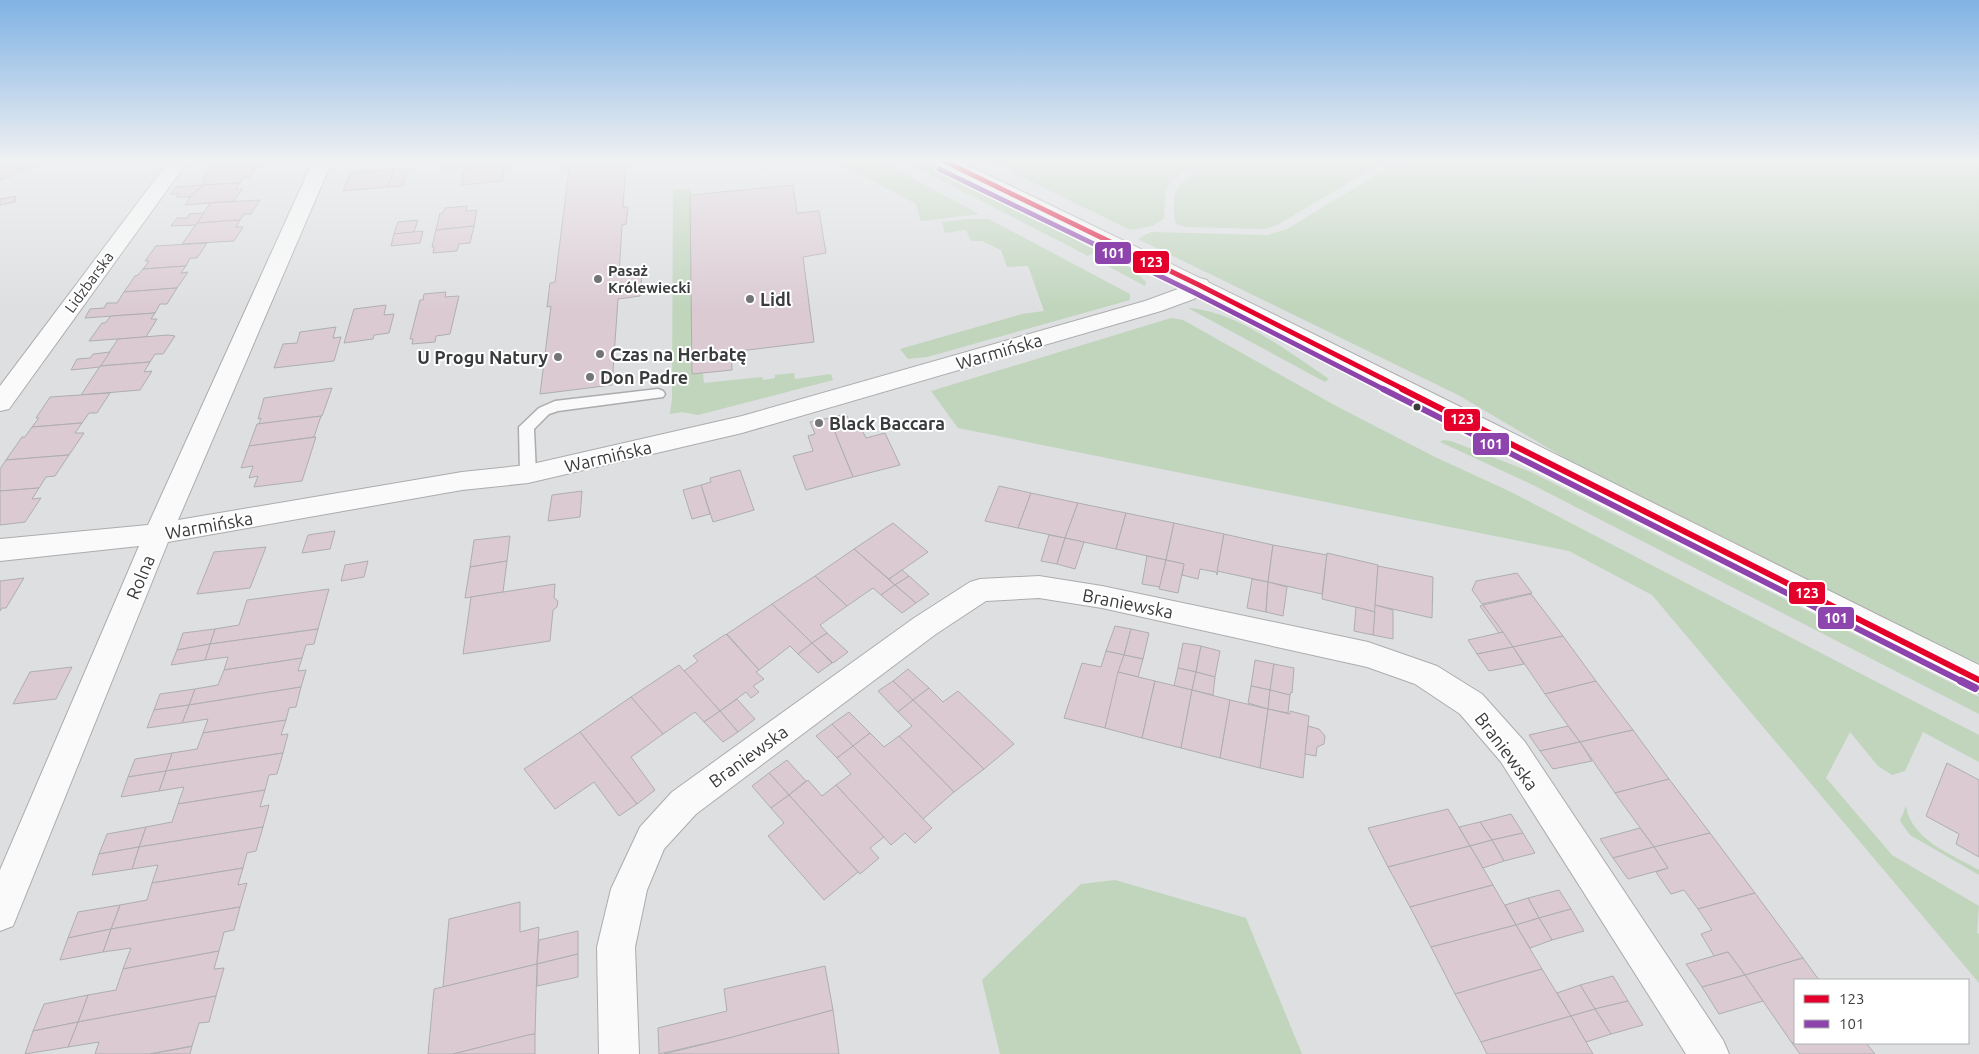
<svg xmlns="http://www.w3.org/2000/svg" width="1979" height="1054" font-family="Ubuntu,sans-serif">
	<rect width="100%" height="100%" fill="#dddfe1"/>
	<g fill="#c0d5bc">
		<path d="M836 161H880L979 214 921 221 916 204Z"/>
		<path d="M904 161H922L1097 251 1088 256Z"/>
		<path d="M990 161H1385L1277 225 1264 229 1186 227 1178 225 1175 221C1173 194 1172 188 1196 173L1189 168C1160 187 1167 188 1164 219L1152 226 1130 230 1012 172 1015 170 1000 163 997 165Z"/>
		<path d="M1399 161H1979V664L1580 467 1460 396 1138 239 1151 232 1268 235 1287 229Z"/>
		<path d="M691 188 692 374 703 373 704 383 762 377 763 380 775 378V375L794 373 795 379 831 374 833 380 698 415 682 412 670 414 672 399 673 190Z"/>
		<path d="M969 219H989L1130 294V300L927 357 908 359 900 349 1022 314 1044 311 1028 266 1007 267 1001 250 982 241H971L966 230 945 233 942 222Z"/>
		<path d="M1110 258 1134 270 1146 282 1145 286 1102 263Z"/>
		<path d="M1188 308C1237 311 1288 352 1329 379L1325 382Z"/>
		<path d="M1171 318 1183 320 1336 406 1435 457 1511 492 1979 735V762L1923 732 1905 771 1892 775 1878 766 1850 732 1826 778 1892 855 1979 906 1977 933 1979 934V983L1652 595 1569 551 958 428 931 391Z"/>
		<path d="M1443 440 1451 441 1531 472 1979 697V714L1533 485 1440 442Z"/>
		<path d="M1906 806C1911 840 1953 855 1979 870V875L1910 835 1900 821Z"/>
		<path d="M1115 880 1246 918 1302 1054H1000L982 980 1081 884Z"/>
	</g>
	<g fill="#dbcad2" stroke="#aeaeaf">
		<path d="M0 161H26L14 166 22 171 0 180Z"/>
		<path d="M26 161H46L21 171 14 166Z"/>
		<path d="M260 161 258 164 212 167 215 161Z"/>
		<path d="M447 161H506L502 181 461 185 465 167 445 169Z"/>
		<path d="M567 161H646L626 163 623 207H628L626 224 622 225 619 275 642 273 640 296 618 299 612 385 540 394 551 306 547 307 550 283 555 282 569 169H566Z"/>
		<path d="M258 164 250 177H243L240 183 202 185 205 180H202L212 167Z"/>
		<path d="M409 168 403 186 388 187 394 169Z"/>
		<path d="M394 169 388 187 343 191 350 173Z"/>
		<path d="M240 183 236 189H242L234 201 185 205 194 191H198L202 185Z"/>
		<path d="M202 185 190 197H176L179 194H171L176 187Z"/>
		<path d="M793 185 797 213 819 211 826 253 803 257 814 342 731 352 732 370 692 374 690 195Z"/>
		<path d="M16 196 15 202 0 205V199Z"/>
		<path d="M260 200 251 214H244L240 220 197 223 210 203Z"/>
		<path d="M467 206 466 211 477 210 474 226 436 230 440 213H443L445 208Z"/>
		<path d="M204 213 196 225 171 226 177 218H187L189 214Z"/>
		<path d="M240 220 236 227H243L234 241 182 244 197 223Z"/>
		<path d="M418 220 414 232 394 234 398 222Z"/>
		<path d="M474 226 470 243 459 244 457 251 433 253 434 247H432L436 230Z"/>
		<path d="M423 231 420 243 391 246 394 234Z"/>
		<path d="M207 243 197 258H190L186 266 143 269 149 261H145L156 246Z"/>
		<path d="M186 266 181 273 188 272 177 288 124 292 135 276 138 275 143 269Z"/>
		<path d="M177 288 167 304H160L155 313 85 318 90 309 104 308 107 303H117L124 292Z"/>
		<path d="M446 292 445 297 459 296 450 334 436 336 435 342 412 344 413 339H410L420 300H423L424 294Z"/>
		<path d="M386 305 384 315 394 314 389 333 374 335 373 339 344 343 354 309Z"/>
		<path d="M155 313 151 319H157L146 337 89 341 102 323H105L111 316Z"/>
		<path d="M336 327 333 338 341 337 334 361 274 368 283 344 297 343 300 332Z"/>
		<path d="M168 335 175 336 163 354H155L150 362 100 366 118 339Z"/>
		<path d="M110 352 100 367 71 370 77 359 90 358 93 354Z"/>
		<path d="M150 362 144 372 152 371 140 390 81 395 100 366Z"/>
		<path d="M332 388 322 416 259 424 261 418 258 419 264 398Z"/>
		<path d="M110 393 97 413H89L82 423 32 427 39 418H36L50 397Z"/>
		<path d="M846 414 852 426 859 424 866 438 885 433 900 465 853 477 829 418Z"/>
		<path d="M321 416 314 437 249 446 257 424Z"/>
		<path d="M829 418 853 477 806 490 793 456 813 451 808 436 815 434 810 422Z"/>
		<path d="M82 423 75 433H84L69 455 6 460 22 437H25L32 427Z"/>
		<path d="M316 437 302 481 254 487 258 476 249 478 253 466 241 468 249 446Z"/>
		<path d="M69 455 55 476 46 477 39 488 0 491V469L6 460Z"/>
		<path d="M740 470 754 510 713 522 701 485 711 482 710 478Z"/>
		<path d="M701 485 710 514 692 519 683 490Z"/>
		<path d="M999 486 1031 493 1018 528 985 521Z"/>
		<path d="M39 488 32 499 41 498 25 522 0 525V491Z"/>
		<path d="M582 491 580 517 548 521 552 495Z"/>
		<path d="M1031 493 1078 503 1065 538 1018 528Z"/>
		<path d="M1078 503 1126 513 1116 549 1065 538Z"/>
		<path d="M1126 513 1174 523 1166 560 1116 549Z"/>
		<path d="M893 523 928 552 889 579 854 549Z"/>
		<path d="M1174 523 1224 534 1217 575 1216 572 1200 569 1198 579 1182 575 1184 564 1166 560Z"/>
		<path d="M335 531 330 549 302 553 308 535Z"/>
		<path d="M1224 534 1273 545 1268 582 1217 571Z"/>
		<path d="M1049 535 1065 538 1057 564 1041 561Z"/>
		<path d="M510 536 507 561 470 567 474 540Z"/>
		<path d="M1065 538 1084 542 1075 569 1057 564Z"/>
		<path d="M1273 545 1327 555 1322 594 1268 582Z"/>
		<path d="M266 547 250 588 197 594 214 552Z"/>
		<path d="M854 549 895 585 881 595 873 588 847 606 815 576Z"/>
		<path d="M1327 553 1378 565 1375 612 1322 599Z"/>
		<path d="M1147 556 1166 560 1160 587 1142 584Z"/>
		<path d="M1166 560 1184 564 1178 593 1159 589Z"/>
		<path d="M368 561 364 577 341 581 345 565Z"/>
		<path d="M507 561 503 592 465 598 470 567Z"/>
		<path d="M1378 566 1433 577 1432 618 1375 605Z"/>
		<path d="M902 570 909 576 895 585 889 579Z"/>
		<path d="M1517 573 1532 593 1482 604 1472 590 1476 581Z"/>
		<path d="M815 576 847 606 820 625 827 633 812 643 772 604Z"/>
		<path d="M909 576 929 594 916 603 895 585Z"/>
		<path d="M24 578 6 608H2L0 611V581Z"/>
		<path d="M1252 579 1268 582 1266 612 1247 608Z"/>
		<path d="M1268 582 1287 587 1283 616 1266 612Z"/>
		<path d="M555 584 554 598 558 601 557 607 553 610 550 641 463 654 471 597Z"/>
		<path d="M895 585 916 603 902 613 881 595Z"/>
		<path d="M329 589 318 629 210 644 215 629 239 625 247 600Z"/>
		<path d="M1531 594 1563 636 1513 647 1483 605Z"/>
		<path d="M772 604 812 643 798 654 790 646 759 670 727 634Z"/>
		<path d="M1375 605 1393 610V639L1373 635Z"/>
		<path d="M1483 605 1503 632 1499 633 1480 606Z"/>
		<path d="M1356 607 1375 612 1373 635 1354 631Z"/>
		<path d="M1115 626 1131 629 1124 655 1106 651Z"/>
		<path d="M215 629 210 644 177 650 183 633Z"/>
		<path d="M318 629 314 644 306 645 302 658 224 670 228 657 205 660 210 644Z"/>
		<path d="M1131 629 1149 633 1143 659 1124 655Z"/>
		<path d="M1503 632 1513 647 1477 654 1468 640Z"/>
		<path d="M827 633 848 652 833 663 812 643Z"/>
		<path d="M726 634 759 670 756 672 764 679 753 686 759 692 751 698 746 692 720 711 684 671 698 661 693 656Z"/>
		<path d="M1563 636 1596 681 1545 694 1513 647Z"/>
		<path d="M812 643 832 663 818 673 798 654Z"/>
		<path d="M1183 643 1201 646 1196 672 1178 668Z"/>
		<path d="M210 644 205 660 171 665 177 650Z"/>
		<path d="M1201 646 1220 651 1215 677 1196 672Z"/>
		<path d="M1513 647 1524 664 1489 671 1477 654Z"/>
		<path d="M1106 651 1124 655 1105 728 1064 718 1082 663 1101 667Z"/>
		<path d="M1124 655 1143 659 1138 677 1118 672Z"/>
		<path d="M302 658 298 671 306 670 301 687 189 705 195 689 218 685 224 670Z"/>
		<path d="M1255 660 1274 664 1270 690 1251 686Z"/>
		<path d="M1274 664 1294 668 1292 693 1291 692 1290 695 1270 690Z"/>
		<path d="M679 665 720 711 704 722 695 712 663 734 631 697Z"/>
		<path d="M72 667 56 699 13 704 30 672Z"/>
		<path d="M1178 668 1196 672 1192 690 1174 686Z"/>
		<path d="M908 669 929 688 913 700 893 681Z"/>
		<path d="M1118 672 1155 681 1142 738 1105 728Z"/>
		<path d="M1196 672 1215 677 1213 695 1192 690Z"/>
		<path d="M893 681 913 700 898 712 878 691Z"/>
		<path d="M1155 681 1192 690 1181 748 1142 738Z"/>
		<path d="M1596 681 1633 730 1580 742 1545 694Z"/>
		<path d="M1251 686 1270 690 1268 709 1248 703Z"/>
		<path d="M301 687 296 707 289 708 286 720 203 733 208 719 182 723 189 705Z"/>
		<path d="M929 688 943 702 958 691 1014 744 984 769 913 700Z"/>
		<path d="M195 689 189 705 154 710 160 694Z"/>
		<path d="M1192 690 1230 700 1220 758 1181 748Z"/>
		<path d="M1270 690 1290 695 1288 713 1268 709Z"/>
		<path d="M631 697 663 734 631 757 655 790 637 804 580 732Z"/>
		<path d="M737 699 755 719 738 732 720 711Z"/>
		<path d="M913 700 984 769 954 792 899 736 912 726 898 712Z"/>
		<path d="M1230 700 1268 709 1260 768 1220 758Z"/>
		<path d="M189 705 182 723 147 728 154 710Z"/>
		<path d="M1268 709 1290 714V711L1309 716 1303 778 1260 768Z"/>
		<path d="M720 711 738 732 723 742 704 722Z"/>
		<path d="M849 712 870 733 853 746 832 724Z"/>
		<path d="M286 720 281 735 288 734 283 753 166 771 172 753 197 749 203 733Z"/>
		<path d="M832 724 853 746 837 758 816 736Z"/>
		<path d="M1308 726 1319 729 1325 736 1324 744 1317 747 1316 756 1305 754Z"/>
		<path d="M1568 726 1580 742 1540 751 1529 735Z"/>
		<path d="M1633 730 1669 779 1615 793 1580 742Z"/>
		<path d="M580 732 637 804 619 816 594 782 555 809 524 769Z"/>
		<path d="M870 733 884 747 899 736 954 792 923 819 853 746Z"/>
		<path d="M1580 742 1592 761 1553 769 1540 751Z"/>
		<path d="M853 746 932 828 915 843 905 833 891 845 836 785 851 774 837 758Z"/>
		<path d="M172 753 166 771 128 777 135 759Z"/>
		<path d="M283 753 277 774 269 775 265 790 178 804 184 787 159 791 166 771Z"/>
		<path d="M787 760 806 781 789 795 769 773Z"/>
		<path d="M1947 763 1979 780V857L1956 844 1959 834 1926 816Z"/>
		<path d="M166 771 159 791 121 797 128 777Z"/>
		<path d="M769 773 789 795 771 808 752 786Z"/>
		<path d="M1669 779 1710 833 1654 847 1615 793Z"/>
		<path d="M808 780 822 796 836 785 884 837 870 848 879 858 860 874 789 795Z"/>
		<path d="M265 790 260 807 269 805 263 827 139 847 146 827 172 822 178 804Z"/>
		<path d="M789 795 858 872 824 900 768 836 784 823 771 808Z"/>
		<path d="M1448 809 1470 846 1388 867 1368 828Z"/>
		<path d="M1511 814 1523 833 1492 840 1480 822Z"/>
		<path d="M1480 822 1492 840 1470 846 1459 827Z"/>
		<path d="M146 827 139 847 99 854 107 834Z"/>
		<path d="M263 827 256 851 247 853 243 868 152 883 158 865 132 869 139 847Z"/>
		<path d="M1640 828 1654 847 1613 858 1600 839Z"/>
		<path d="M1523 833 1535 853 1504 861 1492 840Z"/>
		<path d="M1710 833 1755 893 1698 909 1684 890 1671 894 1656 872 1668 868 1654 847Z"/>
		<path d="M1492 840 1504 861 1483 868 1470 846Z"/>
		<path d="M1470 846 1493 885 1410 907 1388 867Z"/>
		<path d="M139 847 132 869 92 875 99 854Z"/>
		<path d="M1654 847 1668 868 1628 879 1613 858Z"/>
		<path d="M243 868 238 885 247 883 240 907 111 929 120 905 147 900 152 883Z"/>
		<path d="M1493 885 1516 925 1431 947 1410 907Z"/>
		<path d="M1559 890 1571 909 1539 918 1528 898Z"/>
		<path d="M1755 893 1803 958 1745 975 1728 952 1714 956 1701 934 1712 930 1698 909Z"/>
		<path d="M1528 898 1539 918 1516 925 1505 905Z"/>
		<path d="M520 902V932L539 927 537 964 443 987 449 919Z"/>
		<path d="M120 905 111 929 68 938 78 912Z"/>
		<path d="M240 907 234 930 224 932 219 951 123 969 131 948 103 952 111 929Z"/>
		<path d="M1571 909 1584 931 1552 940 1539 918Z"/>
		<path d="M1539 918 1552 940 1530 948 1516 925Z"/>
		<path d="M1516 925 1542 969 1455 994 1431 947Z"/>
		<path d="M111 929 103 952 60 960 68 938Z"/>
		<path d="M578 931V954L537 964 539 940Z"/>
		<path d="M219 951 214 969 224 968 216 996 78 1022 88 995 116 990 123 969Z"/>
		<path d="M1728 952 1745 975 1702 987 1686 964Z"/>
		<path d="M578 954V977L537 986V964Z"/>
		<path d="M1803 958 1819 980H1795V1042L1792 1043 1745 975Z"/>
		<path d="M537 964 535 1034 453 1054H428L434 989Z"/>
		<path d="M825 966 833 1010 729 1038 659 1054 658 1028 727 1011 724 989Z"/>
		<path d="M1542 969 1571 1016 1481 1042 1455 994Z"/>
		<path d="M1745 975 1763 1001 1719 1014 1702 987Z"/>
		<path d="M1613 976 1628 1001 1595 1009 1580 985Z"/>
		<path d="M1580 985 1595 1009 1571 1016 1557 993Z"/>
		<path d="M88 995 78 1022 33 1031 44 1004Z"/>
		<path d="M216 996 209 1022 199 1023 192 1046 150 1054H95L99 1042 68 1047 78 1022Z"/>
		<path d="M1628 1001 1643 1025 1611 1034 1595 1009Z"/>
		<path d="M1595 1009 1611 1034 1586 1042 1571 1016Z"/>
		<path d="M833 1010 839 1054H664L729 1038Z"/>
		<path d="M1571 1016 1593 1054H1487L1481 1042Z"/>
		<path d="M78 1022 68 1047 25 1054 33 1031Z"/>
		<path d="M535 1034V1054H453L528 1035Z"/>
		<path d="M1795 1042 1866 1043 1875 1054H1800L1792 1043Z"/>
		<path d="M192 1046 190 1054H150L189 1047Z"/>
	</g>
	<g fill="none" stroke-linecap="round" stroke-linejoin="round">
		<defs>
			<path id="service" d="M658 389 663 391 665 394 663 397 558 411 549 414 534 429 536 474 533 478 528 480 523 478 520 474 519 427 539 408 555 401Z"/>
			<g id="minor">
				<path d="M169 161H188L9 409 0 411V386Z"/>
				<path d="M313 161H332L178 520 462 472 528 465 742 416 1145 301 1178 289 1191 280 1199 278 1207 280 1210 285 1194 299 1161 311 742 433 528 483 462 490 168 542 13 926 0 931V870L139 546 0 561V539L148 525Z"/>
				<path d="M1039 576 1102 586 1368 642 1437 666 1482 694 1525 742 1723 1040 1729 1054H1686L1501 762 1460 714 1415 684 1367 667 1102 608 1039 598 986 601 936 634 696 814 664 849 647 890 635 947 639 1054H599L597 947 611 889 640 827 672 792 914 618 970 582 980 579Z"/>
			</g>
			<path id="tertiary" d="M934 161H959C1301 325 1639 497 1979 665V693L1968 689 1191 290 936 165Z"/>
		</defs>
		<use href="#service" stroke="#acacae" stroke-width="3"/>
		<use href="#minor" stroke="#acacae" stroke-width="2"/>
		<use href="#tertiary" stroke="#acacae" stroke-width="2"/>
		<use href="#service" fill="#fafafa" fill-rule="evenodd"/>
		<use href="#minor" fill="#fafafa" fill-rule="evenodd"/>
		<use href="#tertiary" fill="#fafafa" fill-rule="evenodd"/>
		<defs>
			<path id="bus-1-far1" d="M944 161 1199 285 1405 390"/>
			<path id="bus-1" d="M1402 389 1979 680"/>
			<path id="bus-2-far2" d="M939 169 1195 293 1385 390"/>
			<path id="bus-2-far1" d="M1383 389 1963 682"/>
			<path id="bus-2" d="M1961 681 1975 688"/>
		</defs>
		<use href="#bus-1-far1" stroke="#fff" stroke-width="8"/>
		<use href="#bus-1" stroke="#fff" stroke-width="10"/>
		<use href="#bus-2-far2" stroke="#fff" stroke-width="8"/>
		<use href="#bus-2-far1" stroke="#fff" stroke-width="10"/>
		<use href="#bus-2" stroke="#fff" stroke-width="12"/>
		<use href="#bus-1-far1" stroke="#e4002b" stroke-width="5"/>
		<use href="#bus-1" stroke="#e4002b" stroke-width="6"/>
		<use href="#bus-2-far2" stroke="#8e44ad" stroke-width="5"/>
		<use href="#bus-2-far1" stroke="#8e44ad" stroke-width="6"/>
		<use href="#bus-2" stroke="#8e44ad" stroke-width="8"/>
	</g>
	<linearGradient id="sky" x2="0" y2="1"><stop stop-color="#80b2e4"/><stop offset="0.52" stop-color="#f0f1f2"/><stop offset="1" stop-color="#f0f1f2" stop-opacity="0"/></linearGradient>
	<rect width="1979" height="309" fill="url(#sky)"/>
	<g fill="#737476" stroke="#fff" stroke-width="2">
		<circle cx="598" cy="279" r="5"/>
		<circle cx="750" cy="299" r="5"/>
		<circle cx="600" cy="354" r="5"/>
		<circle cx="558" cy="357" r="5"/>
		<circle cx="590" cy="377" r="5"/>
		<circle cx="819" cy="423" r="5"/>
	</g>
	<circle fill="#3a3b3c" stroke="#fff" stroke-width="2" cx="1417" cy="407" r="4.5"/>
	<g text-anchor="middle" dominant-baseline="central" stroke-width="4" stroke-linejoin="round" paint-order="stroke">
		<g font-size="15" font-weight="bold" fill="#3a3b3c" stroke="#fff" text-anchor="start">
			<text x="608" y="270">Pasaż<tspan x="608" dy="17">Królewiecki</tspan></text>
		</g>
		<g font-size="15" fill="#3a3b3c" stroke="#fff">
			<text transform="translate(89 282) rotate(-54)">Lidzbarska</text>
		</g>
		<g font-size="18" font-weight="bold" fill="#3a3b3c" stroke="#fff" text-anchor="start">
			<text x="760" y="299">Lidl</text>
			<text x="610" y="354">Czas na Herbatę</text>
			<text x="548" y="357" text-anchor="end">U Progu Natury</text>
			<text x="600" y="377">Don Padre</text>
			<text x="829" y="423">Black Baccara</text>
		</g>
		<g font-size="18" fill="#3a3b3c" stroke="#fff">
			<text transform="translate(999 351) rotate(-16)">Warmińska</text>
			<text transform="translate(608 456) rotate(-13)">Warmińska</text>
			<text transform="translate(209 525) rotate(-10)">Warmińska</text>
			<text transform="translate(140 577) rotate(-67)">Rolna</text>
			<text transform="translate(1128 603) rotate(11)">Braniewska</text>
			<text transform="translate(1507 751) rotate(53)">Braniewska</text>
			<text transform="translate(748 756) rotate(-36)">Braniewska</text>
		</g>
	</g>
	<g stroke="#fff" stroke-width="2">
		<rect x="1094" y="241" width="38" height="24" rx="5" fill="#8e44ad"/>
		<rect x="1132" y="250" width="38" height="24" rx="5" fill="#e4002b"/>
		<rect x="1443" y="408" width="38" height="24" rx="5" fill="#e4002b"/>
		<rect x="1472" y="432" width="38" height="24" rx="5" fill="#8e44ad"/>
		<rect x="1788" y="581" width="38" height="24" rx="5" fill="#e4002b"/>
		<rect x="1817" y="606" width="38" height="24" rx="5" fill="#8e44ad"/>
	</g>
	<g font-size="14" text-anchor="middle" font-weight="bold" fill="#fff">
		<text x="1113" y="258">101</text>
		<text x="1151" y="267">123</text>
		<text x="1462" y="424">123</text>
		<text x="1491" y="449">101</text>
		<text x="1807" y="598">123</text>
		<text x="1836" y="623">101</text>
	</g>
	<rect x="1794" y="979" width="175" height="65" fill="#ffffff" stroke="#b0b1b1"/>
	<rect x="1804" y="995" width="25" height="8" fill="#e4002b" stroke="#b0b1b1"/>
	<text x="1839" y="1004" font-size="15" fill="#3a3b3c">123</text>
	<rect x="1804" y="1020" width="25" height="8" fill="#8e44ad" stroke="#b0b1b1"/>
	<text x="1839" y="1029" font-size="15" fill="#3a3b3c">101</text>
</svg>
